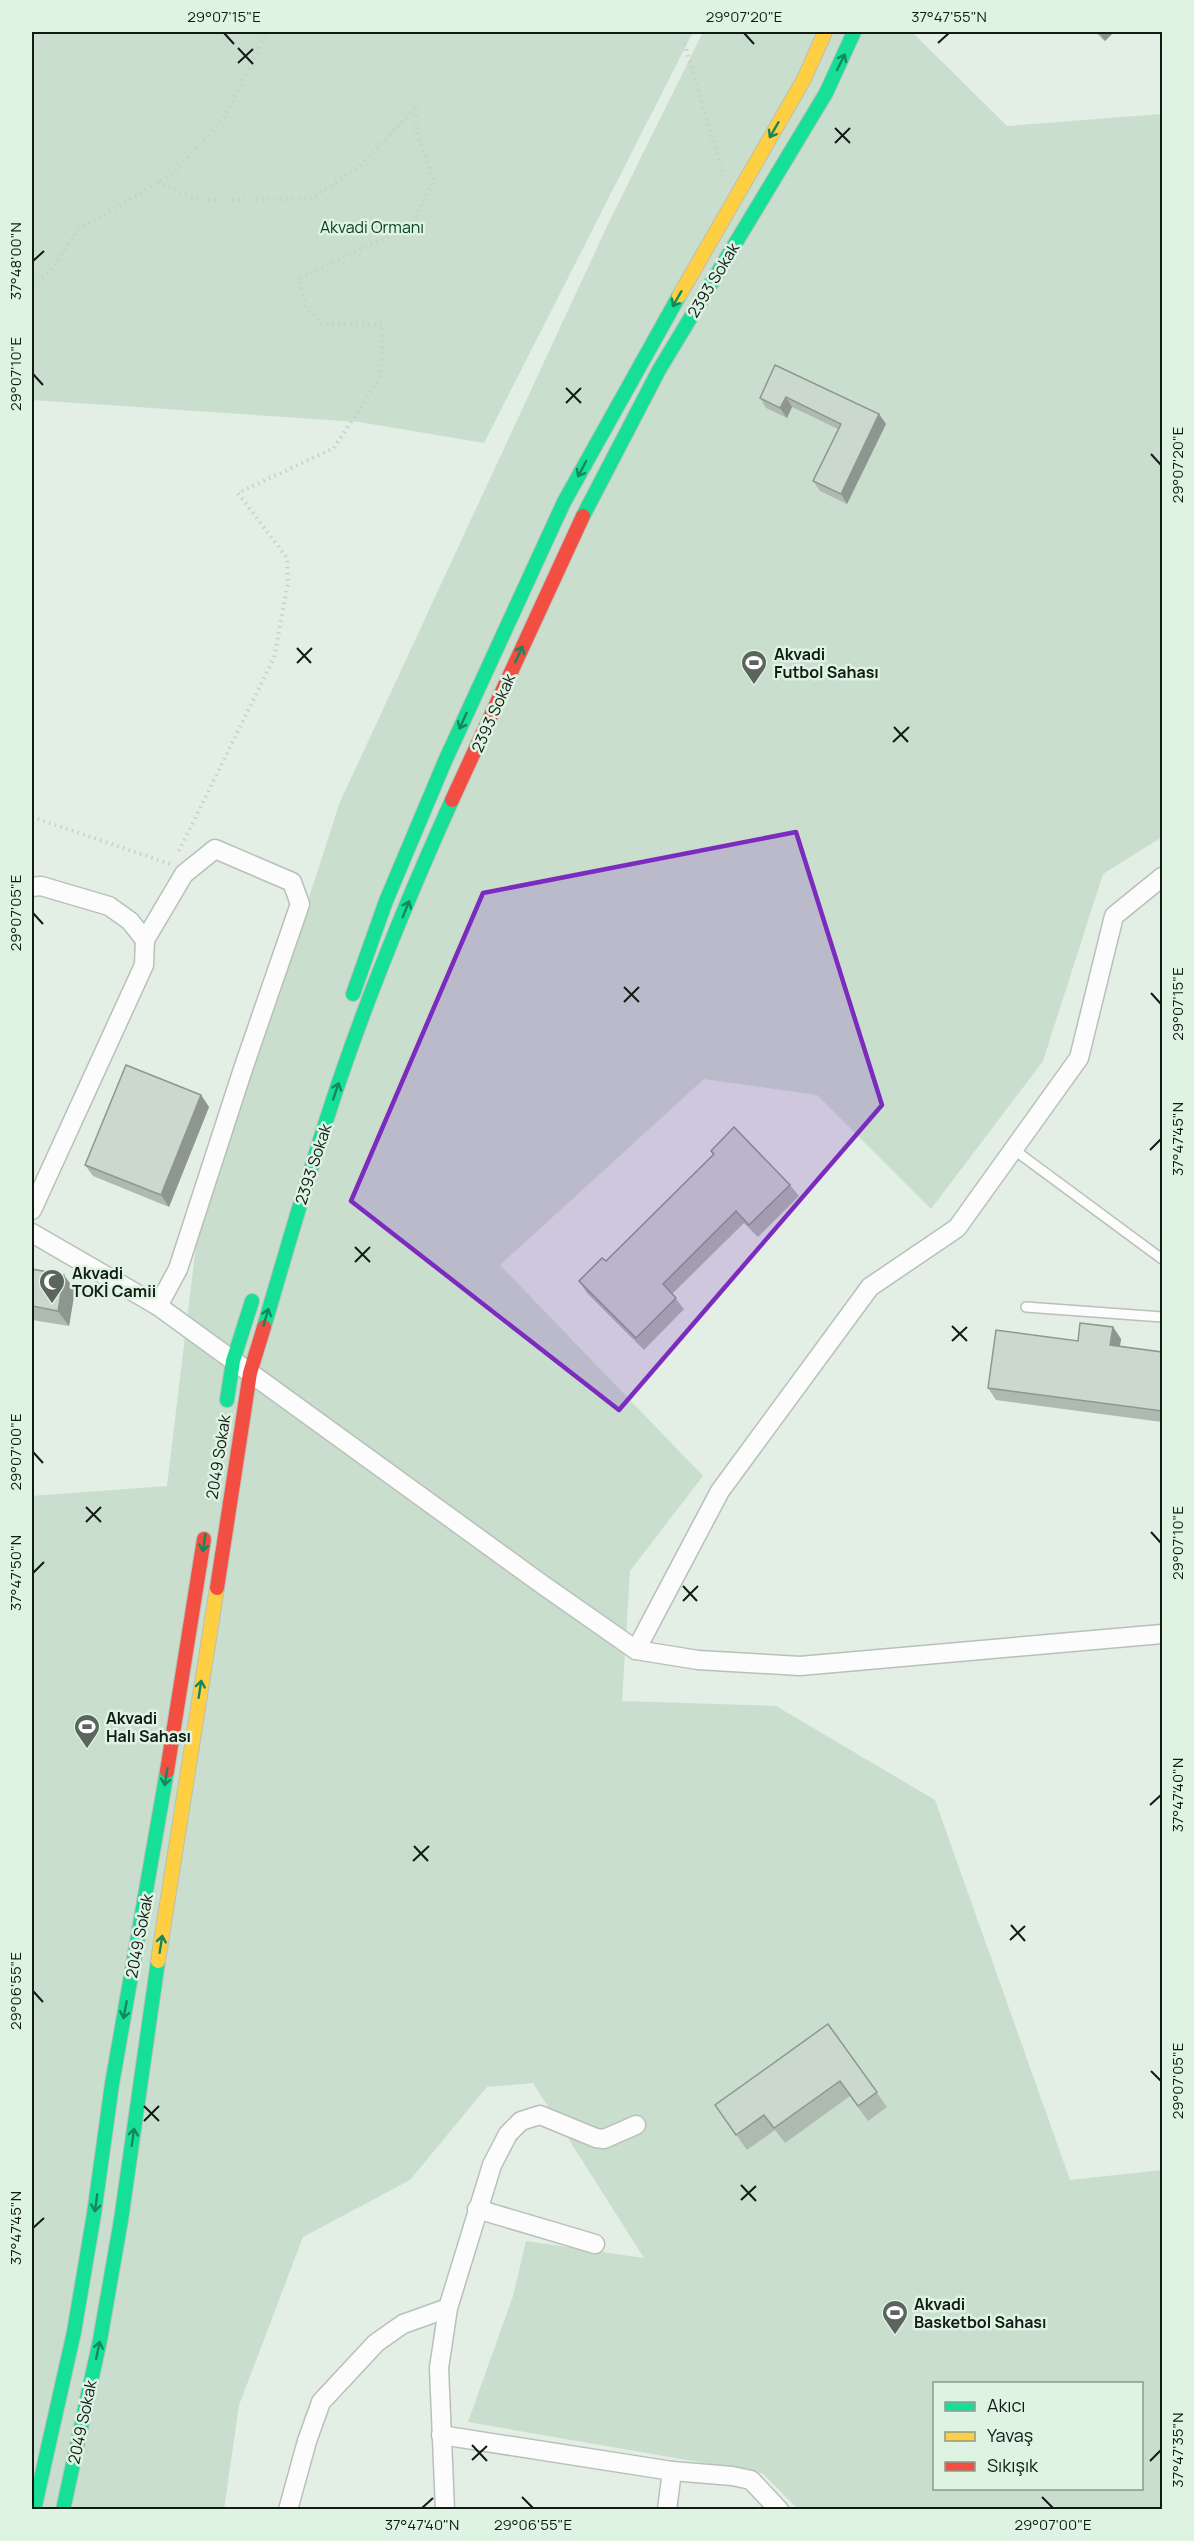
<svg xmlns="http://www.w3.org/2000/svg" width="1194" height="2541" font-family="Manrope,sans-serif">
	<rect width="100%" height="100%" fill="#e3eee5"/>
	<g fill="#cadecd" fill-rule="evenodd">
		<path d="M32 32H693L484 443 359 422 32 400Z"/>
		<path d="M703 32H912L1007 126 1162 114V837L1103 874 1043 1061 931 1209 817 1095 704 1079 500 1265 703 1476 630 1571 622 1701 776 1706 935 1800 1070 2180 1162 2170V2509H798L762 2473 468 2422 513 2296 526 2241 644 2258 533 2083 487 2087 410 2180 303 2237 239 2405 224 2509 32 2510V1496L167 1486 196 1245 340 802 609 222ZM934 2384H1142V2488H934Z"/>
	</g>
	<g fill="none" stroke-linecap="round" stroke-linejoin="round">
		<defs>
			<g id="lane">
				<path d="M1013 1149 1162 1259"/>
				<path d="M1026 1307 1162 1317"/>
			</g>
			<g id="street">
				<path d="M32 887 41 886 109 906 130 921 145 940 144 965 32 1210"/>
				<path d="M145 940 184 874 215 849 292 882 300 904 243 1069 178 1269 158 1306"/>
				<path d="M32 1233 158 1306 543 1585 636 1650 698 1660 800 1666 1162 1634"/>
				<path d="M636 1650 720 1491 870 1287 957 1228 1079 1058 1114 916 1162 877"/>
				<path d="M477 2209 595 2244"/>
				<path d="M441 2435 672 2471 732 2476 751 2480 779 2510"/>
				<path d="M288 2510 307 2441 321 2402 376 2343 403 2324 448 2308"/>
				<path d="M445 2510 439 2368 448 2308 492 2165 508 2134 521 2121 540 2115 596 2138 604 2139 636 2125"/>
				<path d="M667 2510 672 2471"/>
			</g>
			<g id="fast">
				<path d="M583 516 659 370 826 93 854 32"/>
				<path d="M353 994 386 901 445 761 564 502 679 296"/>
				<path d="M264 1327C288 1244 312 1161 340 1079 372 985 411 891 452 800"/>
				<path d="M227 1400 233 1361 252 1301"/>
				<path d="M34 2510 74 2332 94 2214 112 2084 167 1771"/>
				<path d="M63 2510 100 2340 121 2220 158 1961"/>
			</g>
			<g id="slow">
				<path d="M679 296 804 79 825 32"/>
				<path d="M158 1961 217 1588"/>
			</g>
			<g id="jam">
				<path d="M452 800 583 516"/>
				<path d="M217 1588 250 1373 264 1327"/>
				<path d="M167 1771 204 1539"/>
			</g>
		</defs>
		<use href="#lane" stroke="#b8c0ba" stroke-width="12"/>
		<use href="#street" stroke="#b8c0ba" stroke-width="21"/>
		<use href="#fast" stroke="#b8c0ba" stroke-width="16"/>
		<use href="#slow" stroke="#b8c0ba" stroke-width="16"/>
		<use href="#jam" stroke="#b8c0ba" stroke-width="16"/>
		<g stroke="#cbcfcc" stroke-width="4" stroke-dasharray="1.5 4.5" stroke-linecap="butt">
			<path d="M681 32 723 174"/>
			<path d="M158 182 198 200 310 199 357 168 417 107 416 132 434 179 411 225 299 279 306 308 321 324 383 325 381 376 334 448 238 493 287 558 288 583 274 658 177 855"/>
			<path d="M32 284 50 271 79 229 173 174 225 116 267 32"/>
			<path d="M32 817 170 864"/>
		</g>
		<use href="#lane" stroke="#fbfcfb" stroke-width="9"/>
		<use href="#street" stroke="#fbfcfb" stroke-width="18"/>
		<use href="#fast" stroke="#16e098" stroke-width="14"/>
		<use href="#slow" stroke="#ffcf43" stroke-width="14"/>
		<use href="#jam" stroke="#f24e42" stroke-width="14"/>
	</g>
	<g fill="#aebab0">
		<path d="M1095 32H1114L1105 41Z"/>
		<path d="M775 365 879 414 886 424 847 504 820 491 813 481 838 429 792 407 787 418 766 408 760 398Z"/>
		<path d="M201 1095 209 1107 169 1207 93 1176 85 1165Z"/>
		<path d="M711 1151 790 1185 799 1196 758 1237 744 1223 672 1294 684 1309 644 1350 587 1293 579 1281 606 1261 713 1155Z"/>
		<path d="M32 1269 75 1290 69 1326 32 1320Z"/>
		<path d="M1113 1327 1121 1339 1120 1346 1162 1352V1422L996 1400 988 1388 1078 1341Z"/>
		<path d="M828 2024 887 2107 868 2121 850 2096 785 2143 775 2130 747 2150 715 2105Z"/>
	</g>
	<g fill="#8d9790">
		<path d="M1098 32H1114L1105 41Z"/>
		<path d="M786 397 792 407 787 418 780 408Z"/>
		<path d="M879 414 886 424 847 504 841 494Z"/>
		<path d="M201 1095 209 1107 169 1207 161 1195Z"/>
		<path d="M64 1275 75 1290 69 1326 58 1311Z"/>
		<path d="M1113 1327 1121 1339 1118 1357 1110 1345Z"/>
	</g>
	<g fill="#cad8cd" stroke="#8d9790" stroke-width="1.5">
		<path d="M775 365 879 414 841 494 813 481 841 424 786 397 780 408 760 398Z"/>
		<path d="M126 1065 201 1095 161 1195 85 1165Z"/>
		<path d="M734 1127 790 1185 749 1225 736 1211 663 1284 676 1298 636 1338 579 1281 602 1258 606 1261 714 1154 711 1151Z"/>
		<path d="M32 1269 64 1275 58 1311 32 1306Z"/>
		<path d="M1080 1323 1113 1327 1110 1345 1162 1352V1411L988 1388 996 1330 1078 1341Z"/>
		<path d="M828 2024 877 2092 858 2106 840 2081 774 2128 764 2115 736 2135 715 2105Z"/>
	</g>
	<defs><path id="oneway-shaft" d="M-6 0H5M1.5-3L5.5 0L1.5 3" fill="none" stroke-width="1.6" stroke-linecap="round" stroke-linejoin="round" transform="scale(1.5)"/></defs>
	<g stroke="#14875d">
		<use href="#oneway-shaft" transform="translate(841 62) rotate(-64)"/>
		<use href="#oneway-shaft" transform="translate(774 130) rotate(120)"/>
		<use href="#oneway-shaft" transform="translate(677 299) rotate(120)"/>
		<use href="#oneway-shaft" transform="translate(582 469) rotate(118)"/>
		<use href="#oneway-shaft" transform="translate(519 654) rotate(-66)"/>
		<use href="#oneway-shaft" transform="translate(463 721) rotate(114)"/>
		<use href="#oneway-shaft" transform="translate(406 909) rotate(-68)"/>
		<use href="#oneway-shaft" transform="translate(336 1091) rotate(-71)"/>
		<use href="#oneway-shaft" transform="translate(266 1317) rotate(-73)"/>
		<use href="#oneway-shaft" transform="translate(204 1543) rotate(99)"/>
		<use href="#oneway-shaft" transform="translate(200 1689) rotate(-81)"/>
		<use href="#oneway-shaft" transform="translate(166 1777) rotate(99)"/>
		<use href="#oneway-shaft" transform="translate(161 1944) rotate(-81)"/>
		<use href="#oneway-shaft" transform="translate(125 2010) rotate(101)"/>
		<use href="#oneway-shaft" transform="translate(133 2137) rotate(-82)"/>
		<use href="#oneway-shaft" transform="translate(96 2203) rotate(98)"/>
		<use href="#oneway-shaft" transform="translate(98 2350) rotate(-78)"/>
	</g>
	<path fill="#7b2cbf" fill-opacity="0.2" stroke="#7b2cbf" stroke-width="4.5" stroke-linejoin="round" d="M796 832 882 1105 619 1410 351 1201 483 893Z"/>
	<path fill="none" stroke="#121a14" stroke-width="2" d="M224 33 234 44M744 33 754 44M938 43 949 33M238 48 253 64M238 63 253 49M835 128 850 143M835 143 850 128M33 261 44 251M33 374 43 385M566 388 581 403M566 403 581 388M1151 454 1161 465M297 648 311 663M297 663 312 648M894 727 908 742M893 742 909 727M33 913 43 924M624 987 639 1002M1151 993 1161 1004M624 1002 639 987M1150 1150 1161 1139M355 1247 370 1262M355 1262 370 1247M952 1326 967 1341M952 1341 967 1327M33 1452 43 1463M86 1507 101 1522M86 1522 101 1507M1151 1532 1161 1543M33 1573 44 1562M683 1586 697 1601M683 1601 698 1586M1150 1805 1161 1795M414 1846 428 1861M413 1861 429 1846M1011 1925 1025 1941M1010 1940 1025 1926M33 1991 43 2002M1151 2071 1161 2081M144 2106 159 2121M144 2121 159 2106M741 2185 756 2201M741 2200 756 2186M33 2228 44 2218M472 2445 487 2461M472 2460 487 2446M1150 2461 1161 2450M522 2497 533 2508M1042 2497 1053 2508M422 2508 433 2498"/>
	<defs>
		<symbol id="stadium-pin" viewBox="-11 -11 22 30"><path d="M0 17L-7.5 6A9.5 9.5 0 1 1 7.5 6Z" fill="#5b645d" stroke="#def3e2"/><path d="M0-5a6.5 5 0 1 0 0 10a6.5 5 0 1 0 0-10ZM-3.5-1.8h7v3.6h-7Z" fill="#fff"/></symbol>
		<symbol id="mosque-pin" viewBox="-11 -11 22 30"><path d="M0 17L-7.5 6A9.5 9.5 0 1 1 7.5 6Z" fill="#5b645d" stroke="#def3e2"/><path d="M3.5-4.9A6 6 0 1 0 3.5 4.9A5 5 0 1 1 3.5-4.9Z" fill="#fff"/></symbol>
	</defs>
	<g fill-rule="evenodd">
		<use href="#stadium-pin" x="739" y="648" width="30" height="40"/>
		<use href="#mosque-pin" x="37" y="1267" width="30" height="40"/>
		<use href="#stadium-pin" x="72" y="1712" width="30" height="40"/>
		<use href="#stadium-pin" x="880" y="2298" width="30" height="40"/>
	</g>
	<g text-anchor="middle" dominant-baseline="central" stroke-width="5" stroke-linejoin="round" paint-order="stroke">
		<g font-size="16" fill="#043d1a" stroke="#def3e2">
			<text x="372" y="227">Akvadi Ormanı</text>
		</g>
		<g font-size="16" fill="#121a14" stroke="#def3e2">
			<text transform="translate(713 280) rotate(-59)">2393 Sokak</text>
			<text transform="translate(493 713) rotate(-66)">2393 Sokak</text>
			<text transform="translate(313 1164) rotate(-72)">2393 Sokak</text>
			<text transform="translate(218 1457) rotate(-81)">2049 Sokak</text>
			<text transform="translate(139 1936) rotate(-79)">2049 Sokak</text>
			<text transform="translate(82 2422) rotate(-78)">2049 Sokak</text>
		</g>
		<g font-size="16" font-weight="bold" fill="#121a14" stroke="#def3e2" text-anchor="start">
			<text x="774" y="654">Akvadi<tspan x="774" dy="18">Futbol Sahası</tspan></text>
			<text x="72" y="1273">Akvadi<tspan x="72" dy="18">TOKİ Camii</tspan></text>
			<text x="106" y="1718">Akvadi<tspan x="106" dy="18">Halı Sahası</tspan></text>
			<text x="914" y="2304">Akvadi<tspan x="914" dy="18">Basketbol Sahası</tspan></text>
		</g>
	</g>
	<rect width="1194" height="2541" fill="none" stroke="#def3e2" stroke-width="66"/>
	<rect x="933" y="2382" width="210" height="108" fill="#def3e2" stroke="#8c9c90" stroke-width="1.5"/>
	<rect x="945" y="2402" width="30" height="9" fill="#16e098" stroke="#8c9c90" stroke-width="1.5"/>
	<text x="987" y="2412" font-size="18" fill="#121a14">Akıcı</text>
	<rect x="945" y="2432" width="30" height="9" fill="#ffcf43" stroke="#8c9c90" stroke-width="1.5"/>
	<text x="987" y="2442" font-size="18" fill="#121a14">Yavaş</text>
	<rect x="945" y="2462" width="30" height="9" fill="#f24e42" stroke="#8c9c90" stroke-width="1.5"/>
	<text x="987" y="2472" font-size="18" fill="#121a14">Sıkışık</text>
	<rect x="33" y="33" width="1128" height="2475" fill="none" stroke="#121a14" stroke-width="2"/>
	<g font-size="15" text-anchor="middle" fill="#121a14">
		<text x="224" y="22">29°07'15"E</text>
		<text x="744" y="22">29°07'20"E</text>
		<text x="949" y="22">37°47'55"N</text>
		<text transform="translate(16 261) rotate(-90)" y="5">37°48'00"N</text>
		<text transform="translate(16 374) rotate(-90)" y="5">29°07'10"E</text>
		<text transform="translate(1178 465) rotate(-90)" y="5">29°07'20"E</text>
		<text transform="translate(16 913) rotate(-90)" y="5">29°07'05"E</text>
		<text transform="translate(1178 1004) rotate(-90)" y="5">29°07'15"E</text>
		<text transform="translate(1178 1139) rotate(-90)" y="5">37°47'45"N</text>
		<text transform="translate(16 1452) rotate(-90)" y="5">29°07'00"E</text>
		<text transform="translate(1178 1543) rotate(-90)" y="5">29°07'10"E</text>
		<text transform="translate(16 1573) rotate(-90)" y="5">37°47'50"N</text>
		<text transform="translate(1178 1795) rotate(-90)" y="5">37°47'40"N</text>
		<text transform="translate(16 1991) rotate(-90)" y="5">29°06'55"E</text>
		<text transform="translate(1178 2081) rotate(-90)" y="5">29°07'05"E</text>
		<text transform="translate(16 2228) rotate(-90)" y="5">37°47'45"N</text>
		<text transform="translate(1178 2450) rotate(-90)" y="5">37°47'35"N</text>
		<text x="422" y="2530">37°47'40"N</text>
		<text x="533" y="2530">29°06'55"E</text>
		<text x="1053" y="2530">29°07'00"E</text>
	</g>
</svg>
